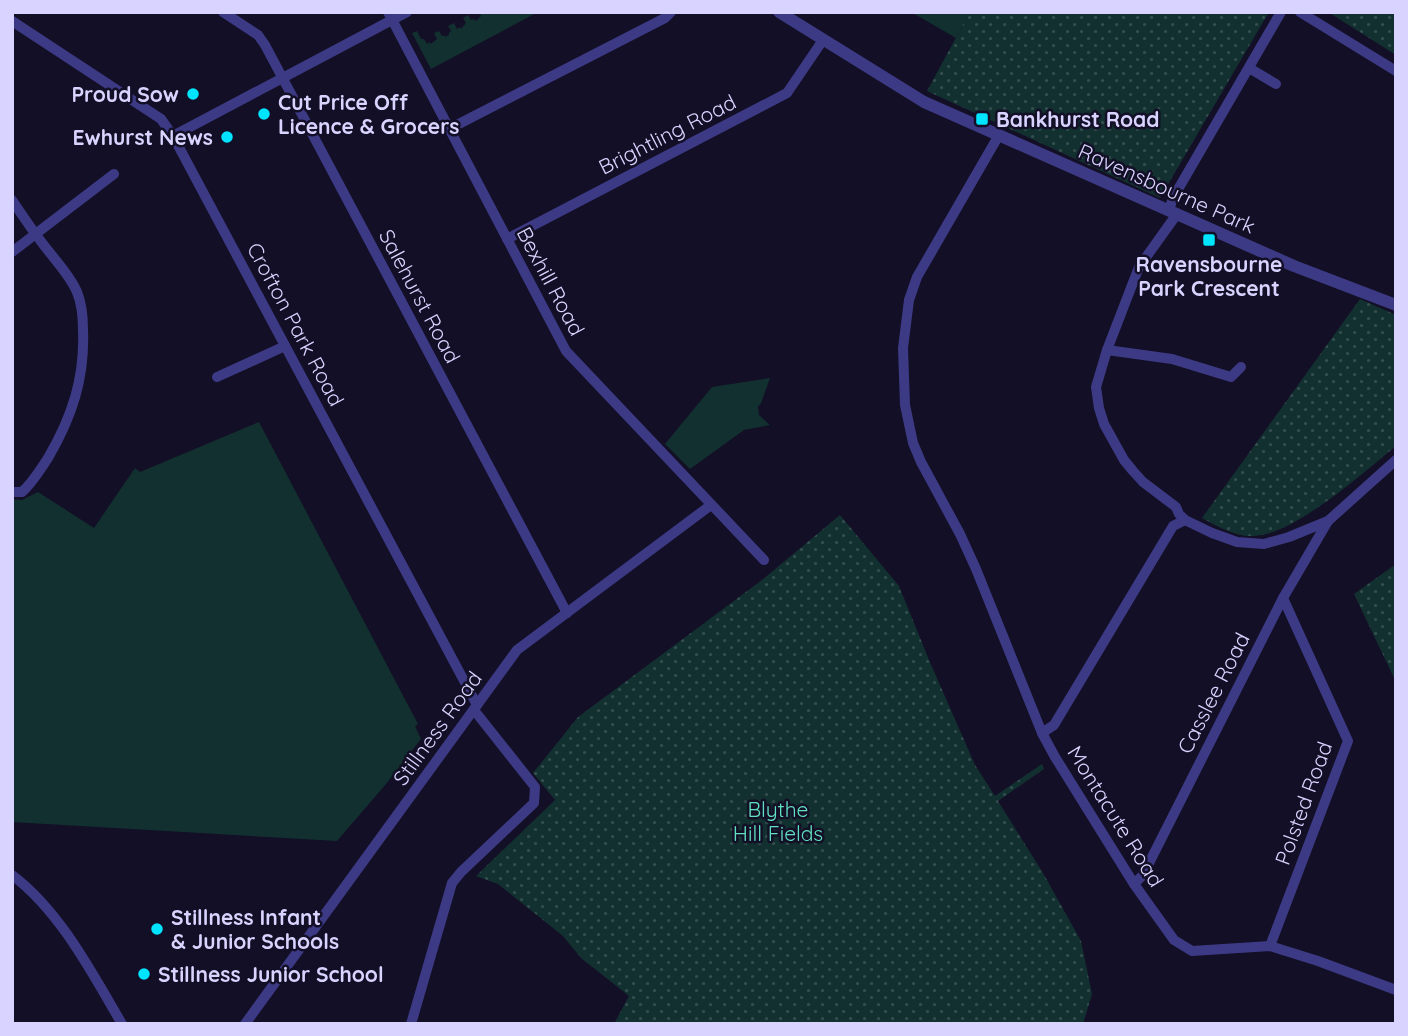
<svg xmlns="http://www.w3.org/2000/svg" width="1408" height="1036" font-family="Quicksand,sans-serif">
	<defs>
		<pattern id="park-dots" width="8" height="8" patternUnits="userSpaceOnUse" patternTransform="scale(1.75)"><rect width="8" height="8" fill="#12302f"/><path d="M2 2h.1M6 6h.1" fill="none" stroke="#344d4e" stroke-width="1.8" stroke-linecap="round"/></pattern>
	</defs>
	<rect width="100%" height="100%" fill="#130f26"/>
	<g fill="#12302f">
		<path d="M479 12H538L431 69 412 33 417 31 421 39H424L427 44 430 42 431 44 437 39 434 33 439 31 442 36 444 35 445 37 449 35V33L451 31 448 26 454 23 457 29 460 27 461 29 466 23 463 18 468 15 471 20 474 19 476 21 481 16Z"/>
		<path d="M911 12H970L956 38Z"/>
		<path d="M770 378 761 403 758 407 759 415 770 425 744 430 690 469 665 444 712 387Z"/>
		<path d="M259 422 418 724 415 726 421 739 386 784 337 841 12 822V499L22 500 38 492 94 528 135 468 140 472Z"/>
	</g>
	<g fill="url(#park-dots)">
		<path d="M970 12H1269L1160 198 927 91Z"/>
		<path d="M1328 12H1396V55Z"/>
		<path d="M1360 299 1396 315V446C1364 472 1294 535 1254 536 1235 537 1219 527 1202 518Z"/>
		<path d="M840 515 899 586 929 660 975 765 995 796 1042 764 1044 769 998 801 1043 873 1081 941 1092 994 1083 1024H614L629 996 581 958 563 936 498 884 476 876 555 800 533 773 578 717 762 580Z"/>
		<path d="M1396 564V682L1354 594Z"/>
	</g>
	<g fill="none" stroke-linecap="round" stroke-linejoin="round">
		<g stroke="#3d3a85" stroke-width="10">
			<path d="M223 12 258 35 265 45 567 613"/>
			<path d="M388 12 566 351 764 560"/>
			<path d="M1300 12 1396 71"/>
			<path d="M12 21 161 119 173 136 477 705"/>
			<path d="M1249 68 1276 84"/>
			<path d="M449 129 665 18 671 12"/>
			<path d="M999 135 917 277 909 300 903 348 905 405 913 443 921 462 960 534 976 569 1042 733 1055 757 1134 884 1174 940 1192 951 1270 946 1318 961 1396 990"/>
			<path d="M173 136 407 12"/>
			<path d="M12 200C22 215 32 230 43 244 54 259 70 275 77 292 82 304 83 318 83 330 85 378 72 417 48 458 40 470 33 482 22 492H12"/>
			<path d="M1169 210 1173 198 1281 12"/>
			<path d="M1177 214 1139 267 1107 350 1096 387 1099 408 1104 424 1124 460 1133 471 1143 482 1176 507 1179 514 1185 520 1212 533 1237 542 1264 544 1289 537 1328 521 1396 460"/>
			<path d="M507 239 787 93 823 40"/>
			<path d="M12 252 114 174"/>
			<path d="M1107 350 1172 359 1231 377 1241 367"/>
			<path d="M217 377 285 346"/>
			<path d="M1042 733 1054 725 1173 526 1185 520"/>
			<path d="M12 875C60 911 92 973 122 1024"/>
			<path d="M1134 884 1143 875 1283 598 1328 521"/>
			<path d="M1270 946 1348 741 1283 598"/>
			<path d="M245 1024 517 650 711 505"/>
			<path d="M411 1024 452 883 461 872 534 803 535 787 474 710"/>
		</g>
		<path stroke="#3d3a85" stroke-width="12" d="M779 12 924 102 1294 266 1396 305"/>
	</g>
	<g fill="#00e5ff" stroke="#130f26" stroke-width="2.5">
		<circle cx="193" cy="94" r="7"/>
		<circle cx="264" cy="114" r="7"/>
		<rect x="975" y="112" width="14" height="14" rx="3.5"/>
		<circle cx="227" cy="137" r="7"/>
		<rect x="1202" y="233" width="14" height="14" rx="3.5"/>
		<circle cx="157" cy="929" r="7"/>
		<circle cx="144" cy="974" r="7"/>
	</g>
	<g text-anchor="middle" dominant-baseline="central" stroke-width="5" stroke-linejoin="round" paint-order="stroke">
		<g font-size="21" font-weight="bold" fill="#d9d4ff" stroke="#130f26" text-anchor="start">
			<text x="179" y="94" text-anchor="end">Proud Sow</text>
			<text x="278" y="102">Cut Price Off<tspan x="278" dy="24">Licence &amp; Grocers</tspan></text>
			<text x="996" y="119">Bankhurst Road</text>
			<text x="213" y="137" text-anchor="end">Ewhurst News</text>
			<text x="1209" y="264" text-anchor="middle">Ravensbourne<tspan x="1209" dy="24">Park Crescent</tspan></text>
			<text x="171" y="917">Stillness Infant<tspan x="171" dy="24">&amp; Junior Schools</tspan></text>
			<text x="158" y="974">Stillness Junior School</text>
		</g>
		<g font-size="21" fill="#d9d4ff" stroke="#130f26">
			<text transform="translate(667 134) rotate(-27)">Brightling Road</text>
			<text transform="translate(1167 188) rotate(24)">Ravensbourne Park</text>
			<text transform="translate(551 281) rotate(62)">Bexhill Road</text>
			<text transform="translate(420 296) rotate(62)">Salehurst Road</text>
			<text transform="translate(296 324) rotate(62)">Crofton Park Road</text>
			<text transform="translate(1213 693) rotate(-63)">Casslee Road</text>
			<text transform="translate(437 728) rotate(-54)">Stillness Road</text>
			<text transform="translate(1303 803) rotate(-70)">Polsted Road</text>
			<text transform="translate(1116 816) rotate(58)">Montacute Road</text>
		</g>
		<g font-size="21" fill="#5fe0c0" stroke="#130f26">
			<text x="778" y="809">Blythe<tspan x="778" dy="24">Hill Fields</tspan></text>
		</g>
	</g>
	<rect width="1408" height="1036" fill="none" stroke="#d9d4ff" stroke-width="28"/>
</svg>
